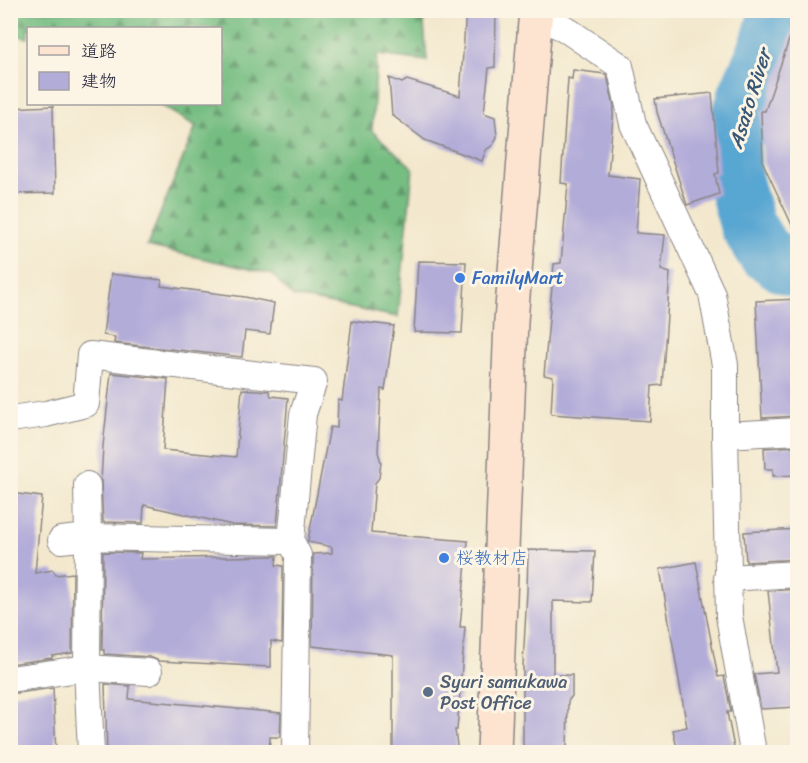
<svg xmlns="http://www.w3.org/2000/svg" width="808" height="763" font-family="Sriracha,'Klee One',sans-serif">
	<defs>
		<pattern id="forest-firs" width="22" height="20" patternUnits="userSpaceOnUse" patternTransform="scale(1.5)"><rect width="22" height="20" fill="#76bd82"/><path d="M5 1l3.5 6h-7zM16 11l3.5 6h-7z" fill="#60996c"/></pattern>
	</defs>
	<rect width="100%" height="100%" fill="#fcf5e5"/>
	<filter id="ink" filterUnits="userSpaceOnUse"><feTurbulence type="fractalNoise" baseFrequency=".0167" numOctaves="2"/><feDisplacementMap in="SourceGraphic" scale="12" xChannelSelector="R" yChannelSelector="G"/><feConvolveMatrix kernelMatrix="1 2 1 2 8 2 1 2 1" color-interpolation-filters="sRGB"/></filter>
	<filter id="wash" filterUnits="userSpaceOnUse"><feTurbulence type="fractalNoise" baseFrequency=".008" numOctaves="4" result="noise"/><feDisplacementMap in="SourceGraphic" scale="24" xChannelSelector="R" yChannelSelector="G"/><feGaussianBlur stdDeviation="1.35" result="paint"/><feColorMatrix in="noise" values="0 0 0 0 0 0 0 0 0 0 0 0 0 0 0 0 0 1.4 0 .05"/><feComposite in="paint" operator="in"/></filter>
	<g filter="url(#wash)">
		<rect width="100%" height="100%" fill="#f3e8cd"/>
		<path fill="url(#forest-firs)" stroke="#4c705e" stroke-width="1.5" d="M10 11H423L427 61 377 55 372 131 413 168 398 317 292 296 272 274 147 246 196 126 158 104H220V28H28V38L11 34Z"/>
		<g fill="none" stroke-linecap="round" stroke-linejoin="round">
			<path stroke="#58a6d2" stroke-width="56" d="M778 10 768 45 746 95 732 145 734 178 747 224 763 251 783 265 798 270"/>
		</g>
		<g id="blocks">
			<g fill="#b2acd9">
				<path d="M466 10H496L495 67 489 68 484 113 495 117 497 137 493 145 486 150 482 161 425 140 392 115 389 78 402 83 407 80 460 96Z"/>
				<path d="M793 28 798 29V238L763 163 761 111H765Z"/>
				<path d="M573 70 605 74 607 75 614 106 608 175 640 179 636 233 665 235 661 270 670 273 662 385 652 386 650 421 551 414 553 377 544 375 554 264 561 263 568 184 561 183 568 78 572 79Z"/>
				<path d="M712 93 719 173 715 174 719 194 687 205 657 112 655 99Z"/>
				<path d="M53 106 55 193 10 194V108Z"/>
				<path d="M418 261 466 262 462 333 414 332Z"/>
				<path d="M111 274 162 280 161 286 245 297 274 303 270 334 245 331 242 357 114 343 115 337 103 335Z"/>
				<path d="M798 299V416L762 418 756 301Z"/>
				<path d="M352 321 394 326 385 390 381 389 378 452 381 462 379 478 375 483 371 533 468 541 460 627H465L457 730H455L458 753H393V655L312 646 313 554 332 553V547L308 542V540L330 427 337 428 338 400 342 401Z"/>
				<path d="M111 373 168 379 163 450 236 457 242 389 269 391 271 396 288 398 277 526 232 525 144 505 143 523 103 522 101 481 103 446Z"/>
				<path d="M798 446V475L773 476V469H765L764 448Z"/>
				<path d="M10 493 42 497 35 573 53 570 56 575 73 573 72 653 52 656V658L10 664Z"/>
				<path d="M798 529V559L746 562 744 532Z"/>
				<path d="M528 550 595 551 592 602 553 601V675H572V696L568 701 567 753H523V665L527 591Z"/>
				<path d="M103 552 141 553 140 559 277 556 276 565 283 566 282 643 271 641V667L159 661 150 657 104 654V650H102Z"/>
				<path d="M696 562 718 677 724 676 731 712H727L735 753H678L673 730 687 727 660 569Z"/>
				<path d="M798 589V707L761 709 754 674 777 672 768 591Z"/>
				<path d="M105 684 130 686 129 699 281 713 280 737H270L269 753H107Z"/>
				<path d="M53 688 56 753H10V694Z"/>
			</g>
		</g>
	</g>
	<g filter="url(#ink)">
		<use href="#blocks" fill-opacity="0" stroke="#8a8584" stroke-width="1.5"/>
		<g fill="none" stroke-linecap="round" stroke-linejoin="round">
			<defs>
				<g id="street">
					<path d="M536 16 564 28 620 66 633 124 712 294 725 365V435L729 616 753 752"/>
					<path d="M10 419 46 414 86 404 90 355 314 381 303 414 291 541 298 555 295 752"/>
					<path d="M725 435 798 431"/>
					<path d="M61 540 88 537 87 485"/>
					<path d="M727 578 798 574"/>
					<path d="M10 679 87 668 149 672"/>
					<path d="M91 752 87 668 88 537 291 541"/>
				</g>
				<path id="secondary" d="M494 752 511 321 536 10"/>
			</defs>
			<use href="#street" stroke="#8a8584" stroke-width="28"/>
			<use href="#secondary" stroke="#8a8584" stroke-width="36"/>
			<path stroke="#8a8584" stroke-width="4" stroke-dasharray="1.5 4.5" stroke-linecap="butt" d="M130 10 133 15"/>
			<use href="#street" stroke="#fff" stroke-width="26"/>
			<use href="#secondary" stroke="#fde4d1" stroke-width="33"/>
		</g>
	</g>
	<g fill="#3f7fe0" stroke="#fcf5e5" stroke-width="2">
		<circle cx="460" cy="278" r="6"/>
		<circle cx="444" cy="558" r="6"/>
	</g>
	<circle fill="#5c6f8a" stroke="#fcf5e5" stroke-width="2" cx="428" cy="692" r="6"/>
	<g text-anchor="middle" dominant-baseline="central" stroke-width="6" stroke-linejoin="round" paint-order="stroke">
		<g font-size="18" fill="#366cbe" stroke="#fcf5e5" text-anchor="start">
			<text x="472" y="278">FamilyMart</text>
			<text x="456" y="558">桜教材店</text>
		</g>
		<g font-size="18" fill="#4e5e75" stroke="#fcf5e5" text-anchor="start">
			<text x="440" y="682">Syuri samukawa<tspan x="440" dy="21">Post Office</tspan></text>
		</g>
		<g font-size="20" font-style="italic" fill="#385777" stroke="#fcf5e5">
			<text transform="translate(750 99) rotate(-73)">Asato River</text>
		</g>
	</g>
	<rect width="808" height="763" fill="none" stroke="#fcf5e5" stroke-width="36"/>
	<rect x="27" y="27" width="195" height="78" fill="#fcf5e5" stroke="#a5a1a1" stroke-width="1.5"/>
	<rect x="39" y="46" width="30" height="9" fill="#fde4d1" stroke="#a5a1a1" stroke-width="1.5"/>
	<text x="81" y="57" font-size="18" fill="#22223b">道路</text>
	<rect x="39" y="72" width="30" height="18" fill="#b2acd9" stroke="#a5a1a1" stroke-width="1.5"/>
	<text x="81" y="87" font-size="18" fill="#22223b">建物</text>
</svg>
